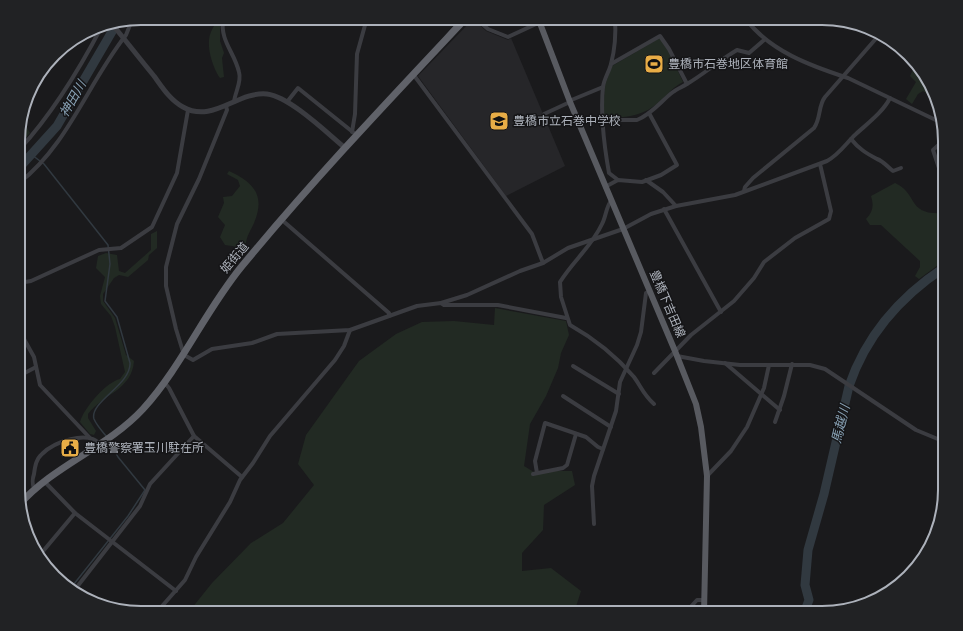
<svg xmlns="http://www.w3.org/2000/svg" width="963" height="631" font-family="'Source Sans 3','Noto Sans JP',sans-serif">
	<rect width="100%" height="100%" fill="#1a1a1c"/>
	<path fill="#262629" d="M473 19 486 31 508 40 511 38 565 166 506 196 418 76Z"/>
	<g fill="#222a23">
		<path d="M217 18H220V41L224 53 222 58 224 77 220 78C213 68 205 45 211 32 213 27 216 24 217 18Z"/>
		<path d="M660 38 668 50 683 82C670 89 669 94 659 102 642 117 625 118 603 117L605 85 612 66Z"/>
		<path d="M915 65 929 80 934 98 923 91 918 94 912 104 906 99 916 82 910 76Z"/>
		<path d="M21 117 30 133 19 145V125Z"/>
		<path d="M229 171C253 182 266 195 254 223 251 230 247 235 246 243L239 247 225 245 220 237 225 225 218 217 224 203 223 197 232 196 240 186 238 180 227 174Z"/>
		<path d="M895 183C919 194 906 216 945 213V260L919 279 915 276 920 267V261L881 225H870L866 219C873 211 874 206 871 196Z"/>
		<path d="M157 231V248L149 255 148 260 128 277 119 275 114 278 103 294V301L115 318 126 355 134 361C132 390 103 394 88 414V418L96 431 94 435 90 434 80 422C84 408 106 382 120 379L125 372 115 327 111 316 101 304 100 296 105 277 96 268 98 256 106 253 117 255 119 271 125 273 151 250V234Z"/>
		<path d="M495 308 566 321 569 335 561 353 558 368 546 396 530 424 524 466 537 474 551 471H572L575 485 544 505 543 530 522 553V571L551 568 581 591 574 613H188L212 583 251 543 283 523 314 485 298 464 306 435 359 361 396 334 422 322 454 321 494 325Z"/>
		<path d="M167 606 182 613H159Z"/>
	</g>
	<g fill="none" stroke-linecap="round" stroke-linejoin="round">
		<g stroke="#313940" stroke-width="1.5">
			<path d="M32 155 44 164 108 245 110 264 105 301 117 317 130 363C131 385 89 402 94 419 97 426 103 432 107 437"/>
			<path d="M70 589 128 516 145 490 118 457 109 441"/>
		</g>
		<g stroke="#313940" stroke-width="9">
			<path d="M19 168 57 126 117 23"/>
			<path d="M804 613 809 600 805 585 808 550 824 494 849 386C866 336 901 296 945 267"/>
		</g>
		<g stroke="#3b3c41" stroke-width="4">
			<path d="M223 18C220 42 234 51 239 72 242 82 235 92 234 102"/>
			<path d="M475 18 488 29 508 37 549 18"/>
			<path d="M615 18C616 33 615 49 611 64 609 72 604 79 603 87 600 116 604 145 609 173L618 180"/>
			<path d="M745 18C769 51 811 66 848 78L942 123"/>
			<path d="M611 64 660 36 669 49 687 84"/>
			<path d="M413 74 523 222 532 234 543 263"/>
			<path d="M569 101 603 87"/>
			<path d="M287 102 298 88 354 133"/>
			<path d="M226 106 227 110 199 179 177 224 166 267V286L176 329 184 355 193 360 212 349 252 343 277 334 350 330 417 306 441 303 444 305H498L566 318"/>
			<path d="M544 114 570 102"/>
			<path d="M603 120H637C652 114 661 101 673 92 677 89 682 87 687 84 704 74 720 60 737 50L749 53 764 40"/>
			<path d="M352 132 355 114 357 54 367 18"/>
			<path d="M851 139C859 149 866 153 877 159 883 161 888 167 893 171L901 168"/>
			<path d="M19 150C53 113 79 70 102 26"/>
			<path d="M939 168 933 150 945 139"/>
			<path d="M646 180 663 192 676 206"/>
			<path d="M19 183C68 145 88 83 126 35L132 20"/>
			<path d="M605 187 618 180 642 182 661 175 677 165 649 113"/>
			<path d="M744 191 745 187 753 178 814 128C821 118 818 106 825 97L880 34"/>
			<path d="M611 201C606 207 606 217 602 224 592 246 573 261 560 282L561 297 570 325C595 339 615 355 634 377 642 388 643 394 654 404"/>
			<path d="M664 209 721 312"/>
			<path d="M282 220 389 313V316"/>
			<path d="M19 283 31 281 99 250 121 248 152 227 177 173 188 110"/>
			<path d="M441 303 467 295 520 271 543 263 568 248 623 229 651 214 676 206 735 195 827 161C840 154 846 143 856 134 868 123 883 112 890 98"/>
			<path d="M19 330 34 357 40 385 90 438"/>
			<path d="M677 356 704 361 740 365H810L825 369 916 430 945 442"/>
			<path d="M725 363 780 410"/>
			<path d="M573 366 619 394"/>
			<path d="M654 373 691 335 734 301 754 278 764 262 795 238 829 219 831 211 820 164"/>
			<path d="M19 376 36 367"/>
			<path d="M164 382 169 388 194 436 242 477"/>
			<path d="M563 396 611 427"/>
			<path d="M775 422 784 396 792 364"/>
			<path d="M537 473 535 461 545 423 586 437 598 447 603 449"/>
			<path d="M533 474 563 468 567 465 576 434"/>
			<path d="M707 476 731 451 747 427 764 388 769 365"/>
			<path d="M44 481 75 513 176 591"/>
			<path d="M34 489C32 483 32 480 34 474 35 467 36 459 42 454 54 442 87 430 100 444"/>
			<path d="M594 524 592 486 594 476 616 411 620 382 637 345 641 332 646 293 650 291"/>
			<path d="M39 556 75 513"/>
			<path d="M73 592 140 506 150 484 194 436"/>
			<path d="M156 613 185 580 196 557 230 502 240 480 253 463 270 436 335 360 344 346 350 330"/>
			<path d="M685 613 697 600H703"/>
		</g>
		<path stroke="#3b3c41" stroke-width="5" d="M112 24C126 41 140 59 154 76 162 87 170 100 183 107 213 124 237 91 267 94 290 97 326 132 344 147"/>
		<path stroke="#585a60" stroke-width="6" d="M538 18 570 102 675 351 696 404 701 427 707 476 704 613"/>
		<path stroke="#606269" stroke-width="7" d="M19 505C54 465 107 448 143 409 182 366 205 311 242 266 313 180 390 99 466 18"/>
	</g>
	<defs>
		<symbol id="stadium-square" viewBox="-11 -11 22 22"><rect x="-9" y="-9" width="18" height="18" rx="4" fill="#e8ad46" stroke="#151517"/><path d="M0-5a6.5 5 0 1 0 0 10a6.5 5 0 1 0 0-10ZM-3.5-1.8h7v3.6h-7Z" fill="#111"/></symbol>
		<symbol id="school-square" viewBox="-11 -11 22 22"><rect x="-9" y="-9" width="18" height="18" rx="4" fill="#e8ad46" stroke="#151517"/><path d="M0-5L7-2L0 1L-7-2ZM-4 1L0 2.5L4 1V4Q0 6-4 4Z" fill="#111"/></symbol>
		<symbol id="civic-square" viewBox="-11 -11 22 22"><rect x="-9" y="-9" width="18" height="18" rx="4" fill="#e8ad46" stroke="#151517"/><path d="M-.6-6.5H3V-4.5H.6V-3L4-1V1h2V6H-6V1h2V-1L-.6-3ZM-1.2 2.5V6h2.4V2.5Z" fill="#111"/></symbol>
	</defs>
	<g fill-rule="evenodd">
		<use href="#stadium-square" x="643" y="53" width="22" height="22"/>
		<use href="#school-square" x="488" y="110" width="22" height="22"/>
		<use href="#civic-square" x="59" y="437" width="22" height="22"/>
	</g>
	<g text-anchor="middle" dominant-baseline="central" stroke-width="3" stroke-linejoin="round" paint-order="stroke">
		<g font-size="12" fill="#adb2bb" stroke="#151517" text-anchor="start">
			<text x="668" y="64">豊橋市石巻地区体育館</text>
			<text x="513" y="121">豊橋市立石巻中学校</text>
			<text x="84" y="448">豊橋警察署玉川駐在所</text>
		</g>
		<g font-size="12" fill="#adb2bb" stroke="#151517">
			<text transform="translate(235 258) rotate(-50)">姫街道</text>
			<text transform="translate(667 304) rotate(67)">豊橋下吉田線</text>
		</g>
		<g font-size="13" font-style="italic" fill="#87a0b3" stroke="#151517">
			<text transform="translate(73 99) rotate(-60)">神田川</text>
			<text transform="translate(841 424) rotate(-76)">馬越川</text>
		</g>
	</g>
	<path d="M0 0H963V631H0ZM141 25H822A116 116 0 0 1 938 141V490A116 116 0 0 1 822 606H141A116 116 0 0 1 25 490V141A116 116 0 0 1 141 25Z" fill="#212224" fill-rule="evenodd"/>
	<path fill="none" stroke="#adb2bb" stroke-width="2" d="M141 25H822A116 116 0 0 1 938 141V490A116 116 0 0 1 822 606H141A116 116 0 0 1 25 490V141A116 116 0 0 1 141 25Z"/>
</svg>
